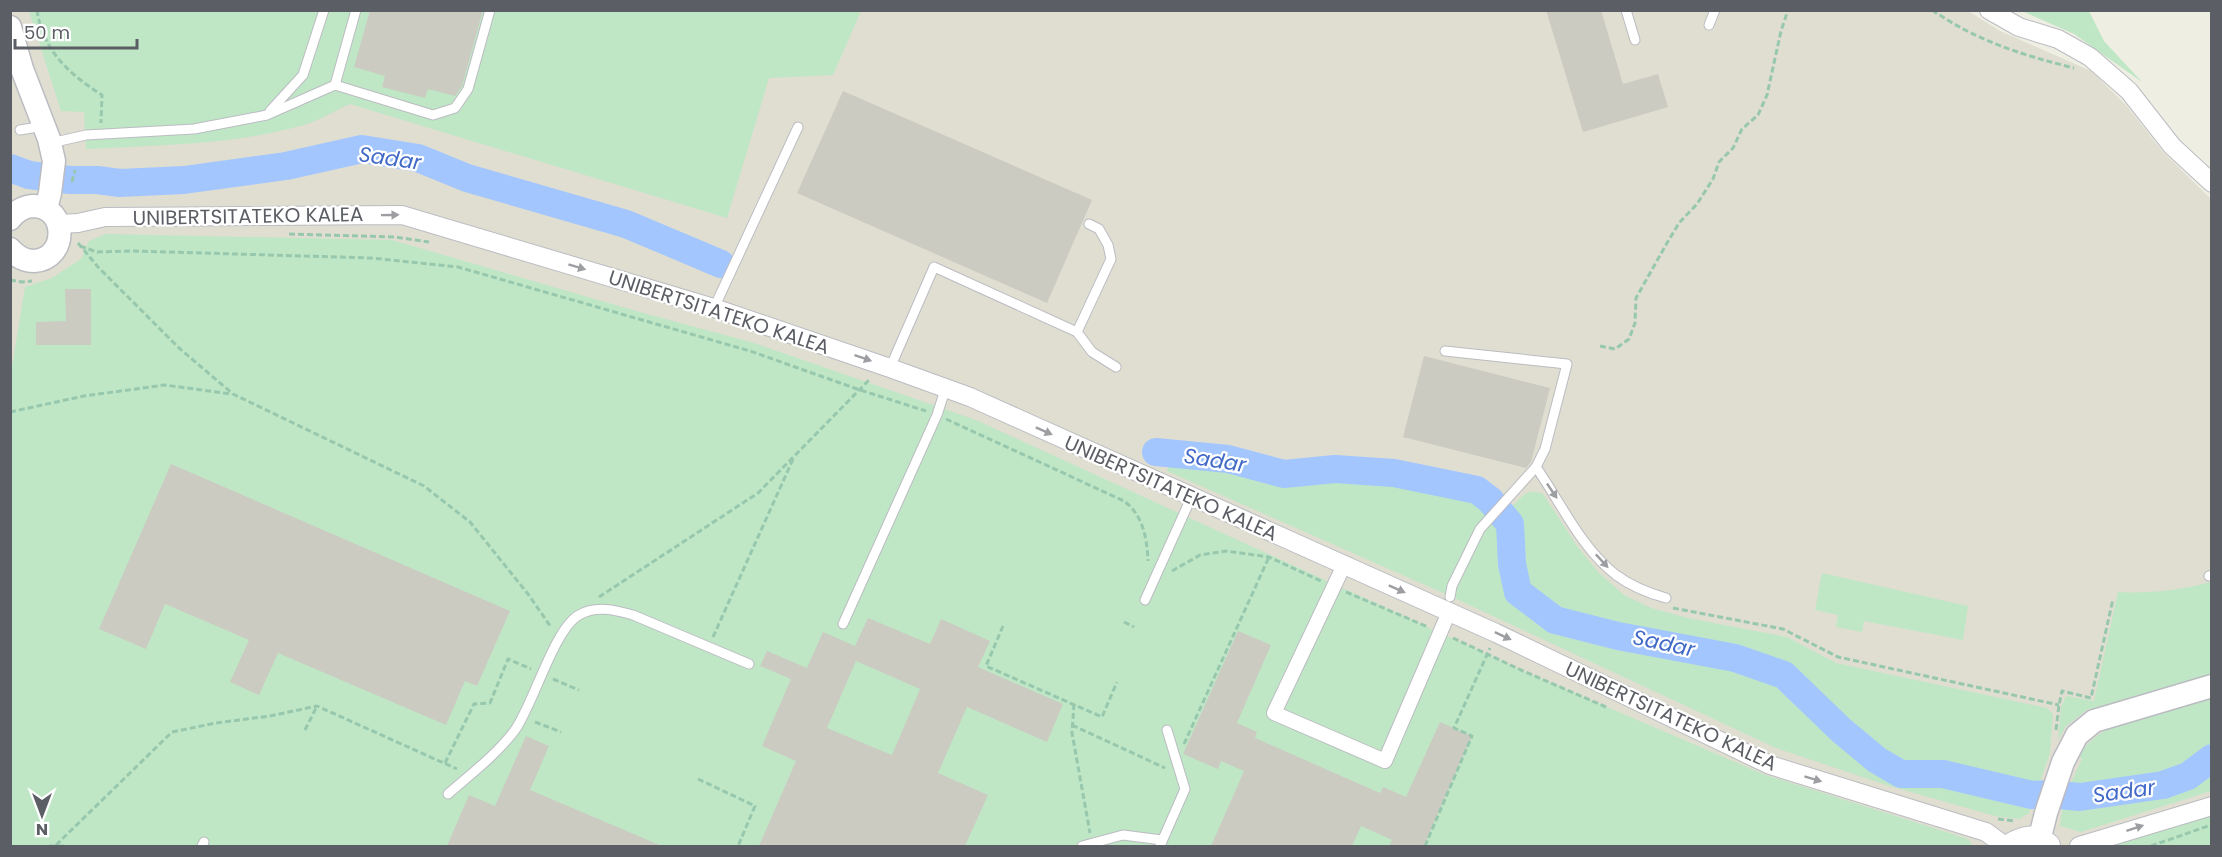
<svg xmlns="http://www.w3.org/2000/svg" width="2222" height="857" font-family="Poppins,sans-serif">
	<rect width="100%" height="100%" fill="#efeee3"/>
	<path fill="#dfded1" d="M10 11H1968L2000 31 2091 71 2126 105 2162 151 2211 199V846H11Z"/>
	<g fill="#bfe7c6">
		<path d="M29 11H861L833 75 769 78 727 218 350 104C334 111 317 122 300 126 231 145 158 145 86 149L84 112 61 111Z"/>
		<path d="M2022 11H2089L2104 41 2142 82 2074 34Z"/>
		<path d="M106 234 392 240 636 311 754 343 976 420 1521 670 1763 774 1968 839 1973 846H11V373L25 287 52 278 81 259 89 241Z"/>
		<path d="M1172 458 1203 463 1266 484 1291 485 1334 479 1383 480 1475 500 1514 505C1523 494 1529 488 1543 494L1577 546 1598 572 1624 595 1651 608 1688 618 1787 637 1836 663 2047 708 2053 714 2050 753 2029 813 2019 819 1995 816 1886 785 1776 748 1450 596 1167 471Z"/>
		<path d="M1822 573 1968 606 1963 640 1864 621 1862 632 1836 627 1838 615 1815 610Z"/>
		<path d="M2211 582V674L2087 710 2066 726 2058 740 2061 708 2066 696 2094 701 2118 592C2149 594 2181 590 2211 582Z"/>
		<path d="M2211 695V791L2081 832 2060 826C2062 802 2072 780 2082 759L2078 756C2104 716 2168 707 2211 695Z"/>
		<path d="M2211 812V846H2106Z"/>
	</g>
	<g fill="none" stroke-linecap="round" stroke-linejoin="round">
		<g stroke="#a3c6ff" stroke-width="28">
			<path d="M10 168 29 175 70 180H97L120 183 184 180 286 166 362 149 418 158 467 178 626 224 721 264"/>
			<path d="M1156 452 1228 459 1284 474 1335 469 1394 473 1477 490 1490 500 1510 524 1512 564 1518 592 1555 620 1618 636 1735 658 1784 675 1841 730 1877 760 1901 774H1943L2032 795 2048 794 2080 797 2163 785 2188 776 2212 758"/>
		</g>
	</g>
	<g fill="#cbcbc2" fill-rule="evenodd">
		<path d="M370 10H483L462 86 455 96 428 89 425 98 382 87 385 76 354 67Z"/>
		<path d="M1546 10H1601L1623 84 1658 74 1668 107 1583 132Z"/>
		<path d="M843 91 1092 200 1047 303 797 193Z"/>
		<path d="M65 289H91V345H36V322L66 321Z"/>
		<path d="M1424 356 1550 388 1531 462 1526 468 1403 437Z"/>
		<path d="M171 464 510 611 477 686 465 681 446 725 278 653 259 695 230 682 249 640 165 604 146 649 99 629Z"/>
		<path d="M868 618 930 644 941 619 990 641 978 667 1063 704 1047 742 967 707 938 773 988 795 965 846H759L796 761 762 746 791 679 760 666 767 651 807 668 823 632 855 646ZM856 661 920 689 892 755 827 728Z"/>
		<path d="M1238 631 1271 645 1237 723 1257 732 1255 738 1380 793 1383 787 1406 797 1440 722 1472 736 1424 846H1389L1392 840 1361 826 1352 846H1211L1244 771 1221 761 1218 769 1183 754Z"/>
		<path d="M526 736 549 746 530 790 662 846H447L469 795 495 806Z"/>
	</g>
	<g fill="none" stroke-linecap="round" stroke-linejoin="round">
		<defs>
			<g id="service">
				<path d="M1626 10 1635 40"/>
				<path d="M1709 25 1715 10"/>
				<path d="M335 85 433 115 455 108 468 89 490 10"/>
				<path d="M270 111 303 75 324 10"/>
				<path d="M20 130 44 126"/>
				<path d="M51 143 86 135 194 129 267 115 335 85 356 10"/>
				<path d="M714 308 798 127"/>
				<path d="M1077 332 1111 259 1108 245 1099 229 1089 224"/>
				<path d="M1445 351 1567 364 1545 449 1536 467 1480 529 1452 586 1450 597"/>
				<path d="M890 368 934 267 1077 332 1092 352 1116 367"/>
				<path d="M1536 467C1561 503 1581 548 1616 575 1631 586 1648 593 1666 598"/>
				<path d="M2209 576 2212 575"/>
				<path d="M1145 600 1191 498"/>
				<path d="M843 624 937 415 946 387"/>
				<path d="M448 794C471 774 497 754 515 730 534 703 554 629 579 615 596 605 615 610 633 615L749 664"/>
				<path d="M202 846 204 842"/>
				<path d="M1082 846 1123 835 1162 840"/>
				<path d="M1160 846 1185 789 1167 730"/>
			</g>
			<path id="pedestrian" d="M1344 565 1274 713 1385 761 1449 612"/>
			<g id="minor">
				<path d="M1989 10 2019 27 2058 39 2090 57 2129 91 2172 146 2212 183"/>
				<path d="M59 224 78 223 105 217 402 215 714 308 890 368 970 397 1496 633 1770 765 1986 832 2005 846"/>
				<path d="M2079 846 2212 806"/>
			</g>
			<g id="tertiary">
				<path d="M10 27 22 69 49 139 54 161 50 193 46 209"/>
				<path d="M10 219C16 211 25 206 34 206 68 207 68 259 34 261 24 261 17 257 10 249"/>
				<path d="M2039 841 2046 813 2063 762 2077 735 2094 721 2212 686"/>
			</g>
			<path id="secondary" d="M2012 846C2025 838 2034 837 2047 846"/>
		</defs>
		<use href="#service" stroke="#bbbcc2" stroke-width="11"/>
		<use href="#pedestrian" stroke="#bbbcc2" stroke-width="16"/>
		<use href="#minor" stroke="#bbbcc2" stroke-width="20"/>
		<use href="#tertiary" stroke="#bbbcc2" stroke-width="25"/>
		<use href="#secondary" stroke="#bebfc7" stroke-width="28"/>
		<g stroke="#97c8ae" stroke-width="3" stroke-dasharray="6 3" stroke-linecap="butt">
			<path d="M37 10C43 51 69 74 102 95L101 123"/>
			<path d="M1932 10C1977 41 2022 55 2074 68"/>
			<path d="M72 182 75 170"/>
			<path d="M289 234 395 237 429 242"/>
			<path d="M78 243 98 267 179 348 233 394 424 486 470 522 528 594 551 627"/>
			<path d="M80 246 97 252 134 251 371 258 458 267 750 351 860 390 926 411"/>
			<path d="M10 280 22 282 32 281"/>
			<path d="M1600 346 1615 349 1629 339 1635 323 1636 298 1667 243 1679 223 1697 204 1713 179 1719 162 1733 148 1742 129 1758 115 1767 95 1781 31 1788 10"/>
			<path d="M10 412 84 396 165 385 231 394"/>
			<path d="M946 419 1124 501C1143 515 1147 538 1148 561"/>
			<path d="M1172 571 1200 555 1226 551 1269 557 1321 581"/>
			<path d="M1346 592 1428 627"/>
			<path d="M599 597 758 493 870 379"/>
			<path d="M1673 608 1783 629 1838 657 2059 705"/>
			<path d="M1124 622 1134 627"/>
			<path d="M1003 626 986 666 1102 717 1117 682"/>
			<path d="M713 637 794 457"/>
			<path d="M1453 638 1521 670 1606 707"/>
			<path d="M553 679 579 690"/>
			<path d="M1074 704 1072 733 1090 833"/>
			<path d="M535 722 561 732"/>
			<path d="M1072 725 1165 768"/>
			<path d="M305 730 317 706"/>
			<path d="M2056 730 2059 705 2062 691 2091 698 2113 599"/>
			<path d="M1184 744 1269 557"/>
			<path d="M445 763 474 704 490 703 508 659 531 669"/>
			<path d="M698 779 755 806 738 846"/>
			<path d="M1998 819 2015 821"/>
			<path d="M56 845 172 732 216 723 270 716 317 706 457 769"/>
			<path d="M49 846H66"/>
			<path d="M1425 846 1472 736 1454 728 1490 648"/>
			<path d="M2151 846 2208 826"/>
		</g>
		<use href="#service" stroke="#fff" stroke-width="9"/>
		<use href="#pedestrian" stroke="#fff" stroke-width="14"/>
		<use href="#minor" stroke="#fff" stroke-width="18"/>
		<use href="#tertiary" stroke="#fff" stroke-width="22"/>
		<use href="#secondary" stroke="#fff" stroke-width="26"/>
	</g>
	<defs><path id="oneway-solid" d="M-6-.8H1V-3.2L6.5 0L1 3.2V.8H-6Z" transform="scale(1.5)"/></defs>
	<g fill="#9d9ea2">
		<use href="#oneway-solid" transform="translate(390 215) rotate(-1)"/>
		<use href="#oneway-solid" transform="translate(577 267) rotate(17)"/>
		<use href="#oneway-solid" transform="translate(863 358) rotate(19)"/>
		<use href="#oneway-solid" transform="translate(1044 431) rotate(24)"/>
		<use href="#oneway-solid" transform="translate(1552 491) rotate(56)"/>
		<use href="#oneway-solid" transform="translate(1602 561) rotate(47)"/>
		<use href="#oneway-solid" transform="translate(1397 589) rotate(24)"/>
		<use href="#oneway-solid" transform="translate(1503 636) rotate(25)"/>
		<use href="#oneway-solid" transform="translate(1813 779) rotate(17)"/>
		<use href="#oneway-solid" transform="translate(2135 828) rotate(-18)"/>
	</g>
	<g text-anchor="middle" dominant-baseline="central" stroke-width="4.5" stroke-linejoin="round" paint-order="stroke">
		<g font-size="20" fill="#5b5e64" stroke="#fff">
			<text transform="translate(248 216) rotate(-1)">UNIBERTSITATEKO KALEA</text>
			<text transform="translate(719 312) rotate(18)">UNIBERTSITATEKO KALEA</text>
			<text transform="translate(1171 488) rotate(24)">UNIBERTSITATEKO KALEA</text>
			<text transform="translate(1671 716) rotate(25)">UNIBERTSITATEKO KALEA</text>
		</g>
		<g font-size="21" font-style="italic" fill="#4169c7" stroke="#fff">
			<text transform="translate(390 158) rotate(8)">Sadar</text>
			<text transform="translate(1215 460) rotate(9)">Sadar</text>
			<text transform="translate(1664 643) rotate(12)">Sadar</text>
			<text transform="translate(2124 791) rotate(-8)">Sadar</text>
		</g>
	</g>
	<rect width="2222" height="857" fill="none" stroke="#5b5e64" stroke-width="24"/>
	<g transform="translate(42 815) rotate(180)" stroke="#ffffff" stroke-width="4.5" paint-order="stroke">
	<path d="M0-4.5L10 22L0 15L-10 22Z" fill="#5b5e64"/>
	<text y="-9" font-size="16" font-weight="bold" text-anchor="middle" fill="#5b5e64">N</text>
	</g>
	<path d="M15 39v9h122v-9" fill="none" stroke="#5b5e64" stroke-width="3"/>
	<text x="24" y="39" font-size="18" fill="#5b5e64" stroke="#ffffff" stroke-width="4.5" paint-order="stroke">50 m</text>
</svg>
